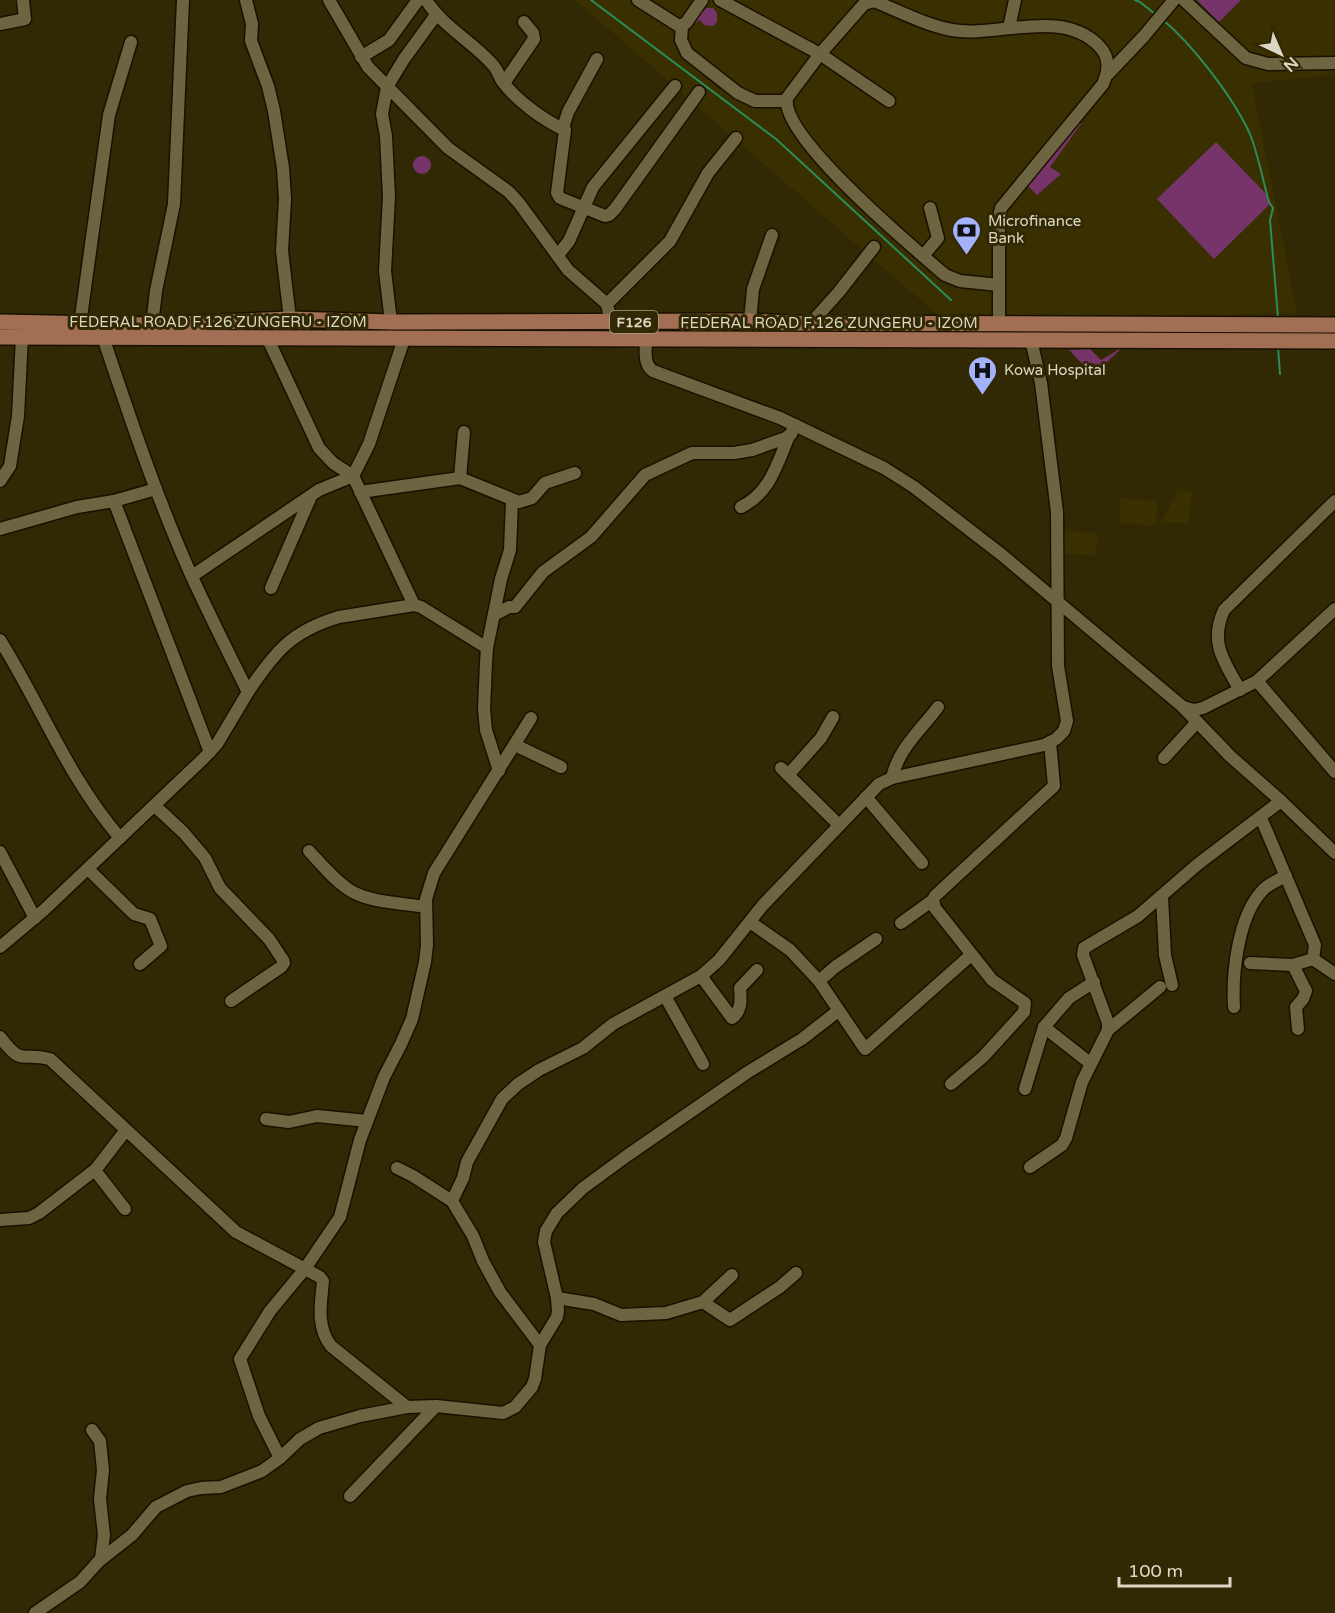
<svg xmlns="http://www.w3.org/2000/svg" width="1335" height="1613" font-family="'Varela Round',sans-serif">
	<rect width="100%" height="100%" fill="#312904"/>
	<g fill="#392f00">
		<path d="M575 0H1335V75L1252 83 1297 313 948 324Z"/>
		<path d="M1178 490 1192 492 1188 523H1161Z"/>
		<path d="M1121 498 1158 501 1156 526 1119 523Z"/>
		<path d="M1056 530 1098 533 1096 556 1054 553Z"/>
	</g>
	<g fill="#77346a">
		<path d="M1197 0H1241L1219 22Z"/>
		<path d="M707 8H713L717 13V22L713 26 704 25 700 20 686 29 678 20C687 14 697 13 707 8Z"/>
		<path d="M1076 119 1081 124 1050 167 1061 174 1037 195 1024 182Z"/>
		<path d="M1216 142 1267 195 1270 204 1214 259 1157 199Z"/>
		<circle cx="422" cy="165" r="9"/>
		<path d="M1123 347 1093 375 1069 350 1090 349 1101 360Z"/>
	</g>
	<g fill="none" stroke-linecap="round" stroke-linejoin="round">
		<g stroke="#2b8d59" stroke-width="2">
			<path d="M591 0 776 139 951 300"/>
			<path d="M1135 0 1140 2 1155 14"/>
			<path d="M1162 19C1193 45 1233 97 1250 134 1258 154 1263 181 1269 202L1273 208 1270 220 1278 318"/>
			<path d="M1278 347 1280 374"/>
		</g>
		<defs>
			<g id="minor">
				<path d="M246 0 252 24 251 41 268 86 274 111 283 168 285 199 282 251 290 319"/>
				<path d="M329 0 368 67 448 148 509 192 519 203 568 270 607 304 611 323"/>
				<path d="M426 0C443 27 472 41 493 65 497 69 499 76 502 81 516 100 543 120 565 130"/>
				<path d="M638 0 679 26 686 23 702 0"/>
				<path d="M720 0 820 54 889 101"/>
				<path d="M1184 0 1246 58 1268 64 1335 63"/>
				<path d="M0 24 25 19 23 0"/>
				<path d="M682 26 681 40 687 53 738 93 755 101H786"/>
				<path d="M1009 28 1015 0"/>
				<path d="M361 57 389 40 418 0"/>
				<path d="M597 59 568 112 563 128 565 130 557 193 560 198 605 216 609 215 615 209 699 92"/>
				<path d="M1108 74 1144 36 1174 0"/>
				<path d="M504 83 534 39 533 33 524 22"/>
				<path d="M558 255 569 241 593 187 675 86"/>
				<path d="M923 256 938 238 930 208"/>
				<path d="M607 304 670 241 708 173 736 138"/>
				<path d="M750 321 753 289 772 235"/>
				<path d="M391 322 385 271 389 197 386 136 382 114 387 87 404 59 436 15"/>
				<path d="M811 323 838 293 874 247"/>
				<path d="M80 324 109 115 131 42"/>
				<path d="M999 324V217L1001 208 1103 84C1109 70 1110 57 1099 46 1062 7 997 38 952 30 925 25 899 11 874 1L864 4 820 54 787 98C780 137 914 248 945 275L960 281 999 285"/>
				<path d="M152 325 156 291 174 204 183 0"/>
				<path d="M267 337 319 448 333 463 353 476 414 605"/>
				<path d="M646 339C646 350 643 364 653 371L780 418 884 468 914 487 1002 555 1183 707 1194 710 1203 708 1257 681 1335 609"/>
				<path d="M460 478 519 502 532 498 545 483 575 473"/>
				<path d="M0 481 10 466 18 416 22 337"/>
				<path d="M360 492 460 478 464 432"/>
				<path d="M114 501 210 752"/>
				<path d="M741 507C770 493 777 464 789 436"/>
				<path d="M0 529 77 507 114 501 156 489"/>
				<path d="M192 576 319 490 353 476 369 444 404 339"/>
				<path d="M271 588 311 496"/>
				<path d="M494 615 509 607H515L543 572 591 537 645 475 692 453H734L752 450 786 438 791 434 795 425"/>
				<path d="M0 640C41 706 69 779 120 838"/>
				<path d="M1257 681 1335 772"/>
				<path d="M1240 690C1224 661 1209 643 1224 610L1335 501"/>
				<path d="M248 692C274 653 291 631 339 617L414 605 421 607 487 648"/>
				<path d="M1183 707 1230 756 1281 801 1335 853"/>
				<path d="M515 745 561 767"/>
				<path d="M1164 758 1197 722"/>
				<path d="M781 768 839 825"/>
				<path d="M499 771 486 730 484 709 486 663 487 648 501 579 510 550 512 501"/>
				<path d="M788 775 821 738 833 717"/>
				<path d="M892 778C898 749 921 730 938 707"/>
				<path d="M866 797 922 863"/>
				<path d="M155 806 184 833 205 858 220 888 269 939 283 960 284 963 281 967 231 1001"/>
				<path d="M1261 818 1315 945 1313 959"/>
				<path d="M309 851C322 865 335 881 351 891 372 903 402 903 426 907"/>
				<path d="M0 852 35 918"/>
				<path d="M88 869 134 914 150 919 161 946 140 964"/>
				<path d="M1162 897 1165 955 1172 985"/>
				<path d="M750 922 790 950 819 981 865 1049 971 955"/>
				<path d="M901 923 933 900"/>
				<path d="M0 947 44 910 203 759 217 744 248 692C229 654 210 616 192 577 157 499 130 418 103 337"/>
				<path d="M1313 959 1335 974"/>
				<path d="M1250 963 1293 965 1313 959"/>
				<path d="M1293 965 1306 991 1303 999 1296 1007 1298 1029"/>
				<path d="M701 976 732 1018C742 1011 741 999 740 988L757 970"/>
				<path d="M819 981 835 967 876 939"/>
				<path d="M665 996 703 1064"/>
				<path d="M1234 1007C1232 973 1238 917 1262 891 1268 884 1278 880 1286 876"/>
				<path d="M1044 1027 1090 1063"/>
				<path d="M1108 1030 1160 987"/>
				<path d="M0 1037C23 1067 20 1052 50 1059L236 1232 320 1277 323 1281C321 1303 316 1327 331 1346L407 1407"/>
				<path d="M951 1084 983 1057 1024 1012 1025 1003 992 980 935 908 933 900 935 896 1054 786 1050 742"/>
				<path d="M1025 1089 1044 1027 1069 998 1094 982"/>
				<path d="M266 1119 289 1122 317 1116 367 1121"/>
				<path d="M1030 1167 1062 1145 1066 1138 1082 1082 1108 1030V1023L1083 955 1084 948 1138 916 1198 864 1281 801"/>
				<path d="M397 1168 413 1176 452 1201 473 1236 483 1261 500 1292 540 1345"/>
				<path d="M452 1201 463 1178 467 1162 502 1099 518 1084 539 1070 583 1048 613 1024 701 976 719 960 763 905 879 784 892 778 1044 745 1056 739 1064 731 1067 721 1058 666 1057 512 1041 383 1031 340"/>
				<path d="M125 1209 97 1173 96 1169 126 1130"/>
				<path d="M0 1220 29 1218 39 1213 96 1169"/>
				<path d="M557 1298 594 1304 621 1315 666 1313 703 1302 732 1275"/>
				<path d="M703 1302 730 1320 780 1287 796 1273"/>
				<path d="M92 1430 100 1441 103 1470 100 1499 104 1535 101 1559"/>
				<path d="M280 1458 259 1416 240 1359 270 1311 304 1270 340 1217 360 1140 384 1077 401 1044 412 1019 425 962 427 945 426 899 434 873 531 718"/>
				<path d="M350 1496 436 1406"/>
				<path d="M35 1613 80 1582 99 1561 132 1535 156 1507 187 1491 201 1488 221 1487 262 1471 280 1458 300 1439 319 1428 360 1416 407 1407 436 1406 503 1413 515 1407 532 1387 535 1379 540 1345 557 1317 558 1311 557 1298 544 1242 546 1231 557 1213 583 1188 628 1155 748 1072 802 1039 838 1011"/>
			</g>
			<g id="major">
				<path d="M0 322 152 325 290 319 391 322 750 321 789 323 1335 325"/>
				<path d="M0 337 1335 341"/>
			</g>
		</defs>
		<use href="#minor" stroke="#181100" stroke-width="15"/>
		<use href="#major" stroke="#181100" stroke-width="18"/>
		<use href="#minor" stroke="#6d6441" stroke-width="12"/>
		<use href="#major" stroke="#a26f54" stroke-width="15"/>
	</g>
	<defs>
		<symbol id="bank-pin" viewBox="-11 -11 22 30"><path d="M0 17L-7.5 6A9.5 9.5 0 1 1 7.5 6Z" fill="#a4b2fc" stroke="#312904"/><path d="M-6-4H6V4H-6ZM0-2.3a2.3 2.3 0 1 0 0 4.6a2.3 2.3 0 1 0 0-4.6Z" fill="#111"/></symbol>
		<symbol id="hospital-pin" viewBox="-11 -11 22 30"><path d="M0 17L-7.5 6A9.5 9.5 0 1 1 7.5 6Z" fill="#a4b2fc" stroke="#312904"/><path d="M-5-5h3v3.5h4V-5h3V5h-3V1.5h-4V5h-3Z" fill="#111"/></symbol>
	</defs>
	<g fill-rule="evenodd">
		<use href="#bank-pin" x="950" y="214" width="33" height="45"/>
		<use href="#hospital-pin" x="966" y="354" width="33" height="45"/>
	</g>
	<g text-anchor="middle" dominant-baseline="central" stroke-width="6" stroke-linejoin="round" paint-order="stroke">
		<rect fill="#312904" stroke="#a9a38a" stroke-width="1.5" x="610" y="311" width="48" height="22" rx="4.5"/>
		<g font-size="14" font-weight="bold" fill="#dcd7c4">
			<text x="634" y="322">F126</text>
		</g>
		<g font-size="15" fill="#dcd7c4" stroke="#312904" text-anchor="start">
			<text x="988" y="221">Microfinance<tspan x="988" dy="17">Bank</tspan></text>
			<text x="1004" y="370">Kowa Hospital</text>
		</g>
		<g font-size="15" fill="#dcd7c4" stroke="#312904">
			<text x="218" y="322">FEDERAL ROAD F.126 ZUNGERU - IZOM</text>
			<text x="829" y="323">FEDERAL ROAD F.126 ZUNGERU - IZOM</text>
		</g>
	</g>
	<g transform="translate(1281 54) rotate(136)" stroke="#312904" stroke-width="4.5" paint-order="stroke">
	<path d="M0-4.5L10 22L0 15L-10 22Z" fill="#dcd7c4"/>
	<text y="-9" font-size="16" font-weight="bold" text-anchor="middle" fill="#dcd7c4">N</text>
	</g>
	<path d="M1119 1577v9h111v-9" fill="none" stroke="#dcd7c4" stroke-width="3"/>
	<text x="1128" y="1577" font-size="18" fill="#dcd7c4" stroke="#312904" stroke-width="4.5" paint-order="stroke">100 m</text>
</svg>
